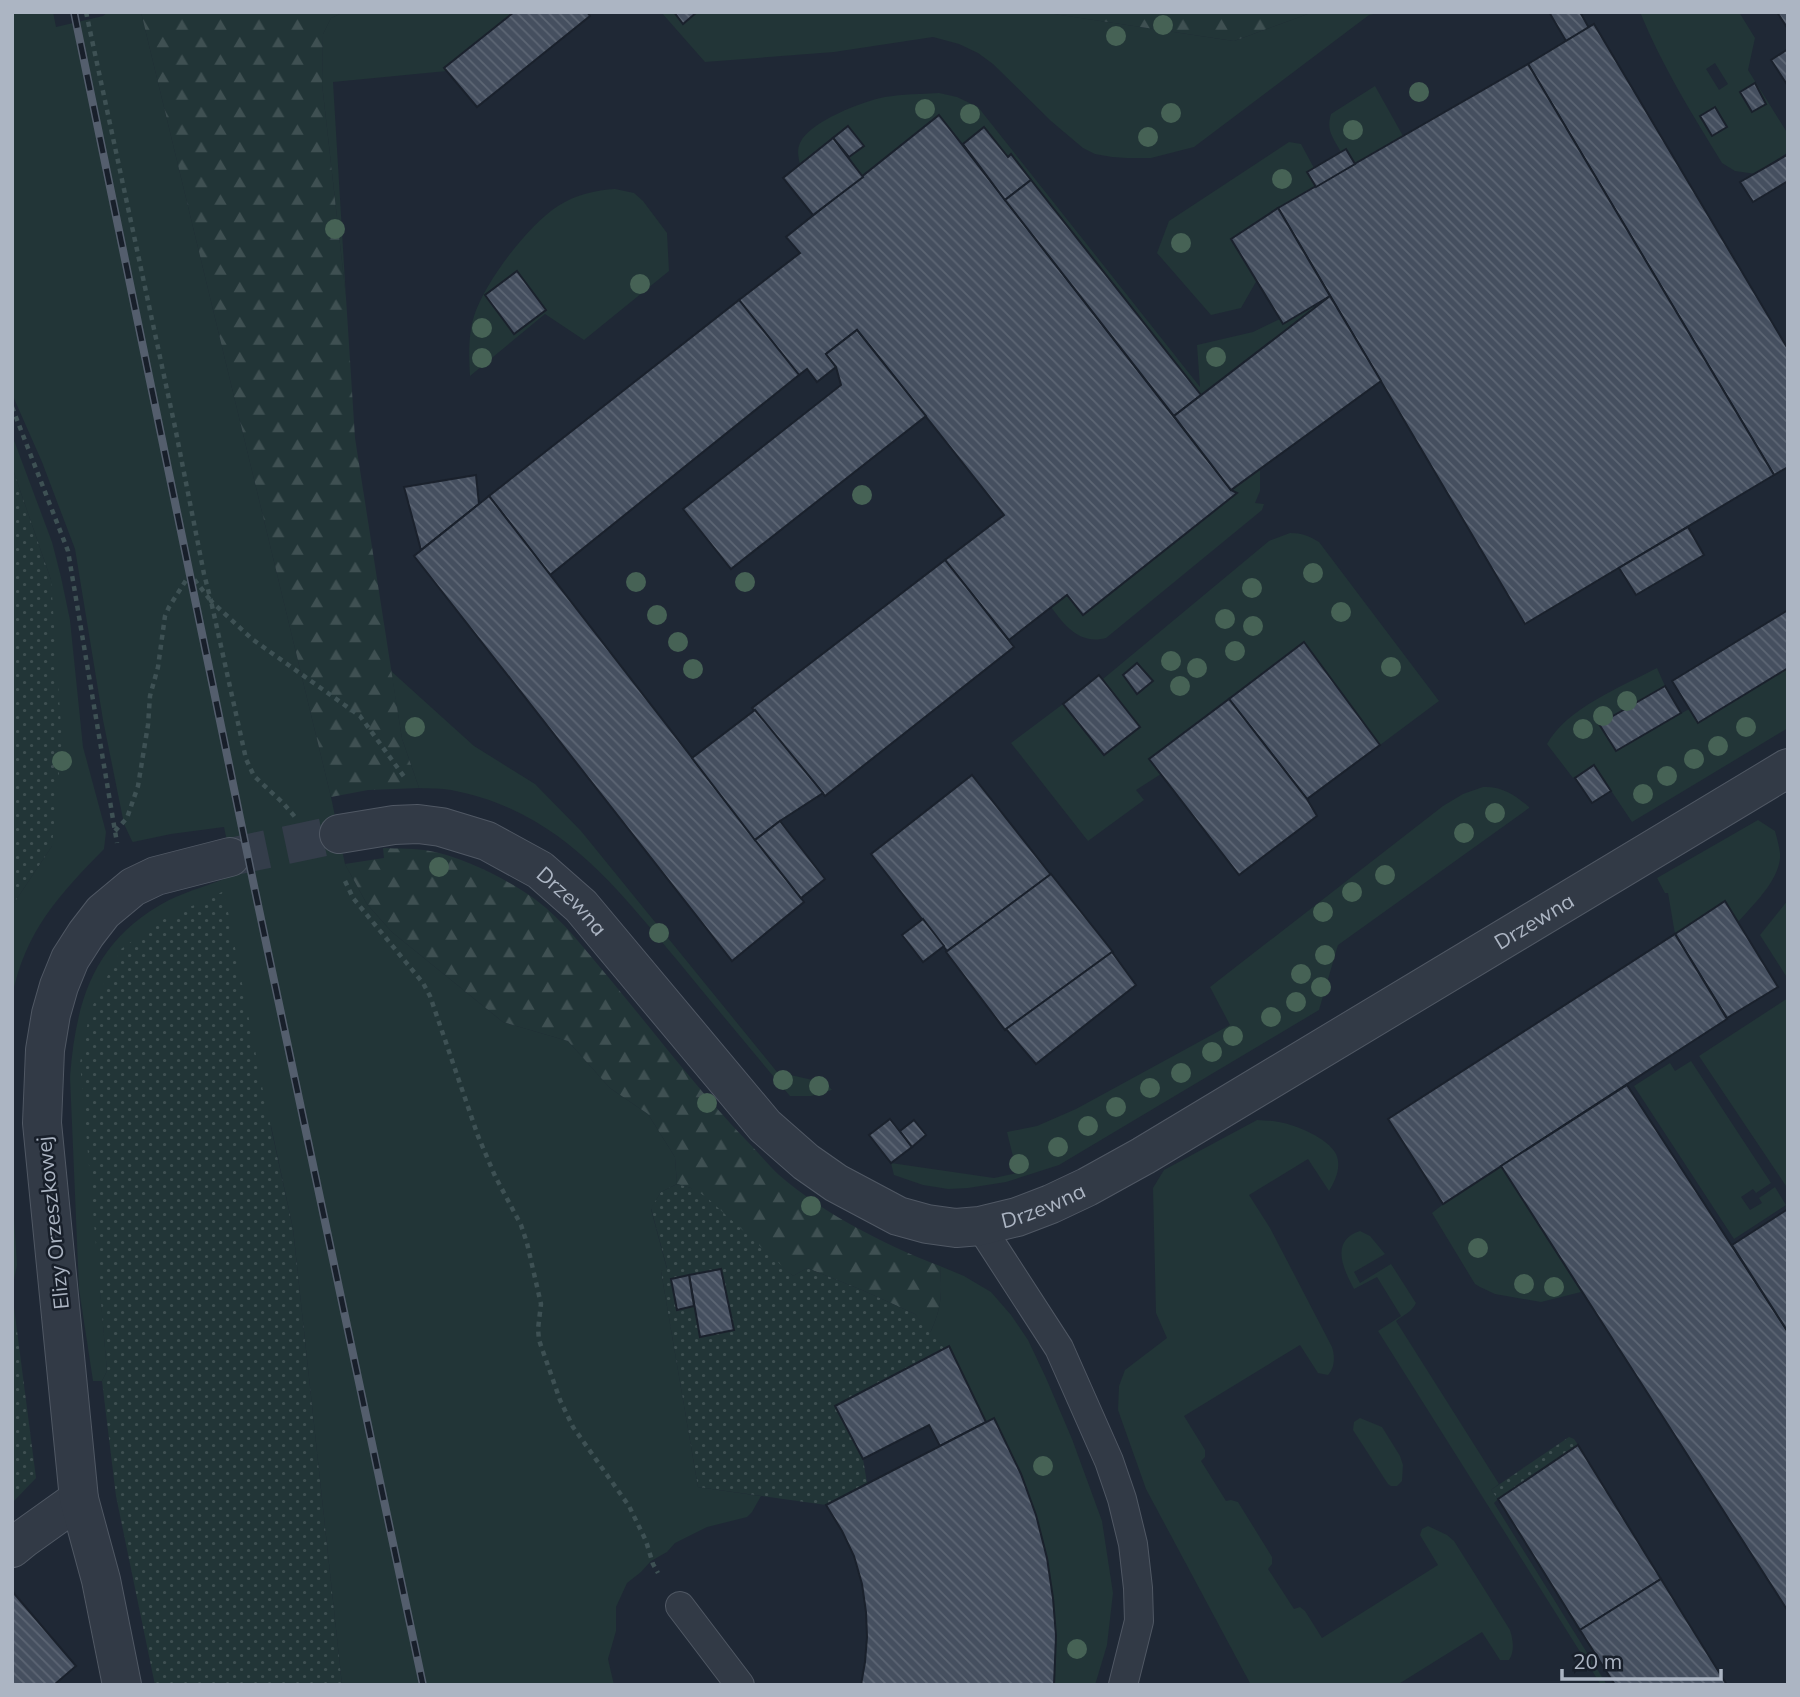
<svg xmlns="http://www.w3.org/2000/svg" width="1800" height="1697" font-family="Mulish,sans-serif">
	<defs>
		<pattern id="forest-firs" width="22" height="20" patternUnits="userSpaceOnUse" patternTransform="scale(1.75)"><rect width="22" height="20" fill="#223537"/><path d="M5 1l3.5 6h-7zM16 11l3.5 6h-7z" fill="#3f5052"/></pattern>
		<pattern id="garden-dots" width="8" height="8" patternUnits="userSpaceOnUse" patternTransform="scale(1.75)"><rect width="8" height="8" fill="#223537"/><path d="M2 2h.1M6 6h.1" fill="none" stroke="#3f5052" stroke-width="1.8" stroke-linecap="round"/></pattern>
		<pattern id="building-back-hatch" width="6" height="6" patternUnits="userSpaceOnUse" patternTransform="scale(1.75)"><rect width="6" height="6" fill="#454f5f"/><path d="M-1 5l2 2M0 0l6 6M5-1l2 2" fill="none" stroke="#5d6674"/></pattern>
	</defs>
	<rect width="100%" height="100%" fill="#1f2835"/>
	<g fill="#223537" fill-rule="evenodd">
		<path d="M12 12H53L56 27 103 16 108 12H141L331 797 345 864 367 904 392 932 503 1022 568 1041 610 1088 648 1114 675 1157 677 1184 661 1192 651 1209 667 1269 661 1271 698 1487 761 1496 752 1512 747 1517 707 1527 675 1543 667 1552 651 1561 641 1572 627 1583 616 1607V1631L608 1659 614 1685H342L293 1229 271 1126 100 1288 107 1371 102 1381H93L79 1289 70 1077C76 998 95 939 169 900 190 890 213 884 234 875L224 827 171 834 133 842 132 841 124 824 103 720 75 549 42 462 12 394Z"/>
		<path d="M344 12H514L447 71 333 82 346 298 322 84 323 34 331 18Z"/>
		<path d="M661 12H1041L1234 41 1313 12H1384L1369 15 1194 147 1151 158H1127L1112 157 1095 154 1083 148 1051 121 993 64 978 53 959 44 933 37 834 52 705 62Z"/>
		<path d="M1640 12H1739L1755 38 1748 70 1788 134V152L1756 174 1735 171 1722 163C1692 114 1662 66 1640 12ZM1715 63 1728 84 1719 90 1706 69Z"/>
		<path d="M1375 86 1403 136 1355 164 1346 149 1341 152C1333 137 1326 131 1331 114Z"/>
		<path d="M939 93 957 97 978 107 1200 387 1197 345 1253 332 1280 319 1283 323 1330 296 1201 395 1012 155 1008 157 985 127 963 144 939 115 863 177 849 157 863 145 848 127 800 164C798 156 797 150 800 143 809 122 863 101 885 97 903 94 921 94 939 93Z"/>
		<path d="M1289 142 1301 144 1314 168 1307 172 1316 187 1278 208 1231 239 1257 280 1241 308 1211 315 1157 253 1169 221Z"/>
		<path d="M615 189 634 193 643 201 667 233 669 271 584 340 545 314 470 376C469 357 468 335 474 316 485 282 528 225 558 206 575 195 596 190 615 189Z"/>
		<path d="M12 435 52 542 61 577 70 620 83 747 106 832 104 849C59 895 25 931 12 997V906L52 846 51 580 12 467Z"/>
		<path d="M1260 469V491L1255 503 1264 504 1262 510 1106 638C1080 645 1065 626 1051 607L1067 595 1236 493 1231 490Z"/>
		<path d="M1290 533C1302 533 1309 536 1319 542L1439 701 1380 745 1303 643 1149 759 1161 774 1136 790 1144 800 1088 841 1011 743 1063 704 1104 754 1139 727 1103 679 1269 541Z"/>
		<path d="M1657 668 1665 686 1599 724 1616 751 1689 709 1698 723 1788 668V728L1632 822 1594 765 1573 778 1547 744C1567 708 1621 687 1657 668Z"/>
		<path d="M391 671 474 746 535 784 581 831 777 1072 826 1083 832 1090 811 1096H790C752 1051 714 1005 677 960 613 883 557 810 451 790 441 788 430 789 419 788L402 739Z"/>
		<path d="M1483 787C1502 786 1515 795 1529 807V808L1338 945 1319 1010 1059 1165 1006 1182 968 1188 948 1189 923 1185 894 1175 891 1163 994 1178 1017 1173 1007 1132 1037 1126 1076 1109 1230 1025 1210 987 1443 806 1463 794Z"/>
		<path d="M1758 820 1775 831C1777 838 1779 846 1780 853 1782 878 1753 905 1738 922L1725 902 1675 934 1668 893H1665L1657 878Z"/>
		<path d="M1788 900V979L1760 935Z"/>
		<path d="M1788 998V1189L1699 1056Z"/>
		<path d="M1691 1061 1771 1183 1756 1193 1753 1189 1741 1197 1750 1210 1762 1203 1759 1198 1775 1187 1786 1205 1734 1239 1634 1086 1670 1063 1675 1071Z"/>
		<path d="M1257 1120C1264 1121 1272 1120 1279 1122 1296 1125 1328 1138 1336 1154 1342 1167 1335 1181 1329 1191L1308 1159 1249 1195 1270 1228 1332 1347C1335 1356 1335 1368 1328 1375L1318 1373 1300 1345 1184 1416 1205 1450V1457L1201 1461 1226 1501 1231 1500 1238 1502 1272 1557V1564L1268 1569 1294 1609 1300 1607 1305 1611 1322 1638 1438 1565 1420 1535 1422 1529 1428 1526 1447 1535 1454 1541 1510 1630C1513 1640 1515 1651 1509 1660H1500L1482 1632 1397 1685H1251L1146 1489 1118 1410 1119 1386 1125 1370 1167 1338 1156 1313 1153 1188 1164 1170Z"/>
		<path d="M1501 1166 1581 1292 1541 1302 1495 1294 1480 1287 1475 1284 1432 1213 1446 1202Z"/>
		<path d="M12 1187 17 1265 12 1289Z"/>
		<path d="M1360 1231 1370 1236 1385 1254 1354 1272 1360 1283 1391 1264 1414 1300 1416 1303C1413 1311 1402 1316 1396 1321L1499 1484 1491 1490 1498 1499 1494 1503 1607 1685H1601L1378 1331 1401 1316 1377 1277 1354 1289C1344 1270 1329 1241 1360 1231Z"/>
		<path d="M940 1266 964 1276 991 1292 1011 1315 1028 1340 1046 1378 1072 1439 1102 1521 1113 1593 1107 1645 1095 1685H1054C1056 1626 1055 1570 1035 1513 1024 1480 1009 1450 994 1418L986 1422 949 1346 944 1348 930 1333C942 1307 942 1294 940 1266Z"/>
		<path d="M1360 1418 1382 1427 1400 1456 1403 1465 1402 1481 1397 1486H1391L1388 1484 1353 1430 1354 1422Z"/>
	</g>
	<g fill="url(#forest-firs)">
		<path d="M141 12H344L331 18 323 34 322 84 346 298 355 438 402 739 419 788 368 790 331 797Z"/>
		<path d="M1041 12H1313L1234 41Z"/>
		<path d="M383 848C398 849 415 848 430 851 463 857 509 880 536 900 563 920 587 952 609 978 654 1032 697 1089 746 1140 757 1151 767 1164 779 1175 824 1214 885 1245 940 1266 942 1294 942 1307 930 1333L915 1314 862 1290 807 1268 793 1276 691 1188 677 1184 675 1157 648 1114 610 1088 568 1041 503 1022 392 932 367 904 345 864 384 858Z"/>
	</g>
	<g fill="url(#garden-dots)">
		<path d="M12 467 51 580 62 741 52 846 12 906Z"/>
		<path d="M224 891 263 1091 293 1229 342 1685H155L116 1496 102 1381 107 1371 80 1063 90 1011 121 949 162 920Z"/>
		<path d="M677 1184 691 1188 705 1196 793 1276 807 1268 862 1290 915 1314 944 1348 835 1406 863 1459 867 1483 826 1505 698 1487 661 1271 667 1268 651 1208 661 1192Z"/>
		<path d="M12 1292 36 1478 12 1503Z"/>
		<path d="M1569 1437 1574 1439 1578 1445 1498 1499 1491 1490Z"/>
	</g>
	<g fill="url(#building-back-hatch)" stroke="#1a212c" stroke-width="2">
		<path d="M514 12H587L590 16 477 107 444 68Z"/>
		<path d="M674 12H697L683 24Z"/>
		<path d="M1549 12H1580L1589 28 1566 41Z"/>
		<path d="M1777 12H1788V29Z"/>
		<path d="M1594 24 1788 349V467L1774 475 1528 64Z"/>
		<path d="M1788 49V86L1771 60Z"/>
		<path d="M1528 64 1774 475 1525 624 1278 208Z"/>
		<path d="M1755 83 1766 104 1752 112 1740 92Z"/>
		<path d="M1715 107 1727 127 1712 136 1700 116Z"/>
		<path d="M939 115 1231 490 1237 493 1083 615 1067 595 1009 640 945 560 1004 515 857 330 826 354 836 367 817 382 807 369 799 375 739 300 800 253 786 237Z"/>
		<path d="M848 126 864 146 849 157 833 138Z"/>
		<path d="M984 127 1008 157 1011 154 1031 180 1005 200 963 144Z"/>
		<path d="M833 138 863 177 813 215 783 178Z"/>
		<path d="M1346 149 1355 164 1316 187 1307 172Z"/>
		<path d="M1787 155 1788 181 1753 202 1740 182Z"/>
		<path d="M1031 180 1201 395 1174 416 1005 200Z"/>
		<path d="M1278 208 1330 296 1283 324 1231 239Z"/>
		<path d="M517 271 546 310 514 334 485 295Z"/>
		<path d="M1330 296 1381 381 1231 490 1174 416Z"/>
		<path d="M739 300 799 375 550 575 489 496Z"/>
		<path d="M857 330 926 416 731 569 683 509 841 385 836 367 826 354Z"/>
		<path d="M476 475 479 504 421 550 404 487Z"/>
		<path d="M489 496 804 902 732 961 414 556Z"/>
		<path d="M1688 527 1704 555 1636 595 1619 568Z"/>
		<path d="M945 560 1014 647 825 796 752 708Z"/>
		<path d="M1788 610V668L1698 723 1672 681Z"/>
		<path d="M1304 642 1380 745 1307 799 1229 699Z"/>
		<path d="M1137 663 1153 681 1137 694 1123 675Z"/>
		<path d="M1099 675 1140 727 1104 755 1063 704Z"/>
		<path d="M1665 686 1681 713 1616 751 1599 724Z"/>
		<path d="M1229 699 1307 799 1317 816 1239 875 1149 759Z"/>
		<path d="M755 710 823 793 780 821 755 840 692 758Z"/>
		<path d="M1594 765 1611 791 1592 803 1575 778Z"/>
		<path d="M972 775 1051 875 947 951 871 854Z"/>
		<path d="M780 821 825 879 801 898 755 840Z"/>
		<path d="M1051 874 1113 952 1005 1030 946 952Z"/>
		<path d="M1725 901 1778 987 1727 1018 1675 934Z"/>
		<path d="M923 919 944 946 923 962 902 935Z"/>
		<path d="M1675 934 1727 1019 1443 1204 1388 1119Z"/>
		<path d="M1112 952 1136 985 1036 1064 1006 1029Z"/>
		<path d="M1627 1085 1788 1332V1611L1501 1166Z"/>
		<path d="M890 1119 912 1147 891 1163 869 1135Z"/>
		<path d="M914 1120 926 1135 912 1147 900 1131Z"/>
		<path d="M1788 1209V1332L1732 1245Z"/>
		<path d="M721 1269 734 1330 700 1337 689 1275Z"/>
		<path d="M689 1275 694 1306 677 1310 671 1279Z"/>
		<path d="M949 1346 986 1422 940 1446 929 1425 863 1459 835 1406Z"/>
		<path d="M994 1418 1021 1474 1036 1515 1047 1558 1053 1598 1056 1636 1054 1685H861L865 1662 867 1637 866 1612 862 1584 854 1556 842 1531 826 1505Z"/>
		<path d="M1578 1445 1661 1579 1580 1630 1498 1499Z"/>
		<path d="M1661 1579 1727 1685H1615L1580 1630Z"/>
		<path d="M12 1591 76 1666 54 1685H12Z"/>
	</g>
	<g fill="none" stroke-linecap="round" stroke-linejoin="round">
		<path stroke="#343d4a" stroke-width="38" stroke-dasharray="38 19" stroke-linecap="butt" d="M230 857 339 834"/>
		<defs>
			<g id="lane">
				<path d="M980 1226 1059 1348 1109 1461 1122 1499 1133 1544 1138 1588 1139 1621 1123 1685"/>
				<path d="M680 1606 740 1685"/>
			</g>
			<g id="street">
				<path id="s1" d="M339 834 394 825 418 824 441 827 487 841 540 870 581 906 765 1126 806 1162 836 1183 898 1216 927 1224 956 1228 980 1226 1017 1217 1051 1204 1087 1187 1143 1156 1788 768"/>
				<path d="M12 1548 23 1539 79 1499"/>
				<path d="M122 1685 101 1580 79 1499 42 1123 45 1050 51 1014 59 986 70 959 86 934 103 912 133 887 156 876 230 857"/>
			</g>
		</defs>
		<use href="#lane" stroke="#505864" stroke-width="30"/>
		<use href="#street" stroke="#505864" stroke-width="40"/>
		<g stroke="#3e5154" stroke-width="4.5" stroke-dasharray="5 5" stroke-linecap="butt">
			<path d="M86 12 175 427 204 574 211 601 252 639 360 716 405 778"/>
			<path d="M12 407 68 551 117 843"/>
			<path d="M115 831 127 818 138 786 148 725 150 696 158 667 165 616 169 607 190 574 211 601 246 759 254 776 283 803 295 817"/>
			<path d="M345 881 353 898 423 983 430 996 478 1136 495 1176 521 1225 527 1243 541 1304 538 1329 539 1340 560 1400 573 1427 629 1506 646 1541 653 1564 658 1573"/>
		</g>
		<use href="#lane" stroke="#323a46" stroke-width="28"/>
		<use href="#street" stroke="#323a46" stroke-width="38"/>
		<defs>
			<path id="rail" d="M74 12 253 881 423 1685"/>
		</defs>
		<use href="#rail" stroke="#545e6d" stroke-width="8"/>
		<use href="#rail" stroke="#181f2a" stroke-width="5" stroke-dasharray="16" stroke-linecap="butt"/>
	</g>
	<g fill="#466255">
		<circle cx="1163" cy="25" r="10"/>
		<circle cx="1116" cy="36" r="10"/>
		<circle cx="1419" cy="92" r="10"/>
		<circle cx="925" cy="109" r="10"/>
		<circle cx="1171" cy="113" r="10"/>
		<circle cx="970" cy="114" r="10"/>
		<circle cx="1353" cy="130" r="10"/>
		<circle cx="1148" cy="137" r="10"/>
		<circle cx="1282" cy="179" r="10"/>
		<circle cx="335" cy="229" r="10"/>
		<circle cx="1181" cy="243" r="10"/>
		<circle cx="640" cy="284" r="10"/>
		<circle cx="482" cy="328" r="10"/>
		<circle cx="1216" cy="357" r="10"/>
		<circle cx="482" cy="358" r="10"/>
		<circle cx="862" cy="495" r="10"/>
		<circle cx="1313" cy="573" r="10"/>
		<circle cx="636" cy="582" r="10"/>
		<circle cx="745" cy="582" r="10"/>
		<circle cx="1252" cy="588" r="10"/>
		<circle cx="1341" cy="612" r="10"/>
		<circle cx="657" cy="615" r="10"/>
		<circle cx="1225" cy="619" r="10"/>
		<circle cx="1253" cy="626" r="10"/>
		<circle cx="678" cy="642" r="10"/>
		<circle cx="1235" cy="651" r="10"/>
		<circle cx="1171" cy="661" r="10"/>
		<circle cx="1391" cy="667" r="10"/>
		<circle cx="1197" cy="668" r="10"/>
		<circle cx="693" cy="669" r="10"/>
		<circle cx="1180" cy="686" r="10"/>
		<circle cx="1627" cy="701" r="10"/>
		<circle cx="1603" cy="716" r="10"/>
		<circle cx="415" cy="727" r="10"/>
		<circle cx="1746" cy="727" r="10"/>
		<circle cx="1583" cy="729" r="10"/>
		<circle cx="1718" cy="746" r="10"/>
		<circle cx="1694" cy="759" r="10"/>
		<circle cx="62" cy="761" r="10"/>
		<circle cx="1667" cy="776" r="10"/>
		<circle cx="1643" cy="794" r="10"/>
		<circle cx="1495" cy="813" r="10"/>
		<circle cx="1464" cy="833" r="10"/>
		<circle cx="439" cy="867" r="10"/>
		<circle cx="1385" cy="875" r="10"/>
		<circle cx="1352" cy="892" r="10"/>
		<circle cx="1323" cy="912" r="10"/>
		<circle cx="659" cy="933" r="10"/>
		<circle cx="1325" cy="955" r="10"/>
		<circle cx="1301" cy="974" r="10"/>
		<circle cx="1321" cy="987" r="10"/>
		<circle cx="1296" cy="1002" r="10"/>
		<circle cx="1271" cy="1017" r="10"/>
		<circle cx="1233" cy="1036" r="10"/>
		<circle cx="1212" cy="1052" r="10"/>
		<circle cx="1181" cy="1073" r="10"/>
		<circle cx="783" cy="1080" r="10"/>
		<circle cx="819" cy="1086" r="10"/>
		<circle cx="1150" cy="1088" r="10"/>
		<circle cx="707" cy="1103" r="10"/>
		<circle cx="1116" cy="1107" r="10"/>
		<circle cx="1088" cy="1126" r="10"/>
		<circle cx="1058" cy="1147" r="10"/>
		<circle cx="1019" cy="1164" r="10"/>
		<circle cx="811" cy="1206" r="10"/>
		<circle cx="1478" cy="1248" r="10"/>
		<circle cx="1524" cy="1284" r="10"/>
		<circle cx="1554" cy="1287" r="10"/>
		<circle cx="1043" cy="1466" r="10"/>
		<circle cx="1077" cy="1649" r="10"/>
	</g>
	<g text-anchor="middle" dominant-baseline="central" stroke-width="5" stroke-linejoin="round" paint-order="stroke">
		<g font-size="21" fill="#acb5c3" stroke="#181f2a">
			<text stroke="none"><textPath href="#s1" startOffset="256">Drzewna</textPath></text>
			<text stroke="none"><textPath href="#s1" startOffset="1432">Drzewna</textPath></text>
			<text stroke="none"><textPath href="#s1" startOffset="864">Drzewna</textPath></text>
			<text transform="translate(52 1223) rotate(-96)">Elizy Orzeszkowej</text>
		</g>
	</g>
	<rect width="1800" height="1697" fill="none" stroke="#acb5c3" stroke-width="28"/>
	<path d="M1562 1669v10h159v-10" fill="none" stroke="#acb5c3" stroke-width="3.5"/>
	<text x="1573" y="1669" font-size="21" fill="#acb5c3" stroke="#181f2a" stroke-width="5" paint-order="stroke">20 m</text>
</svg>
